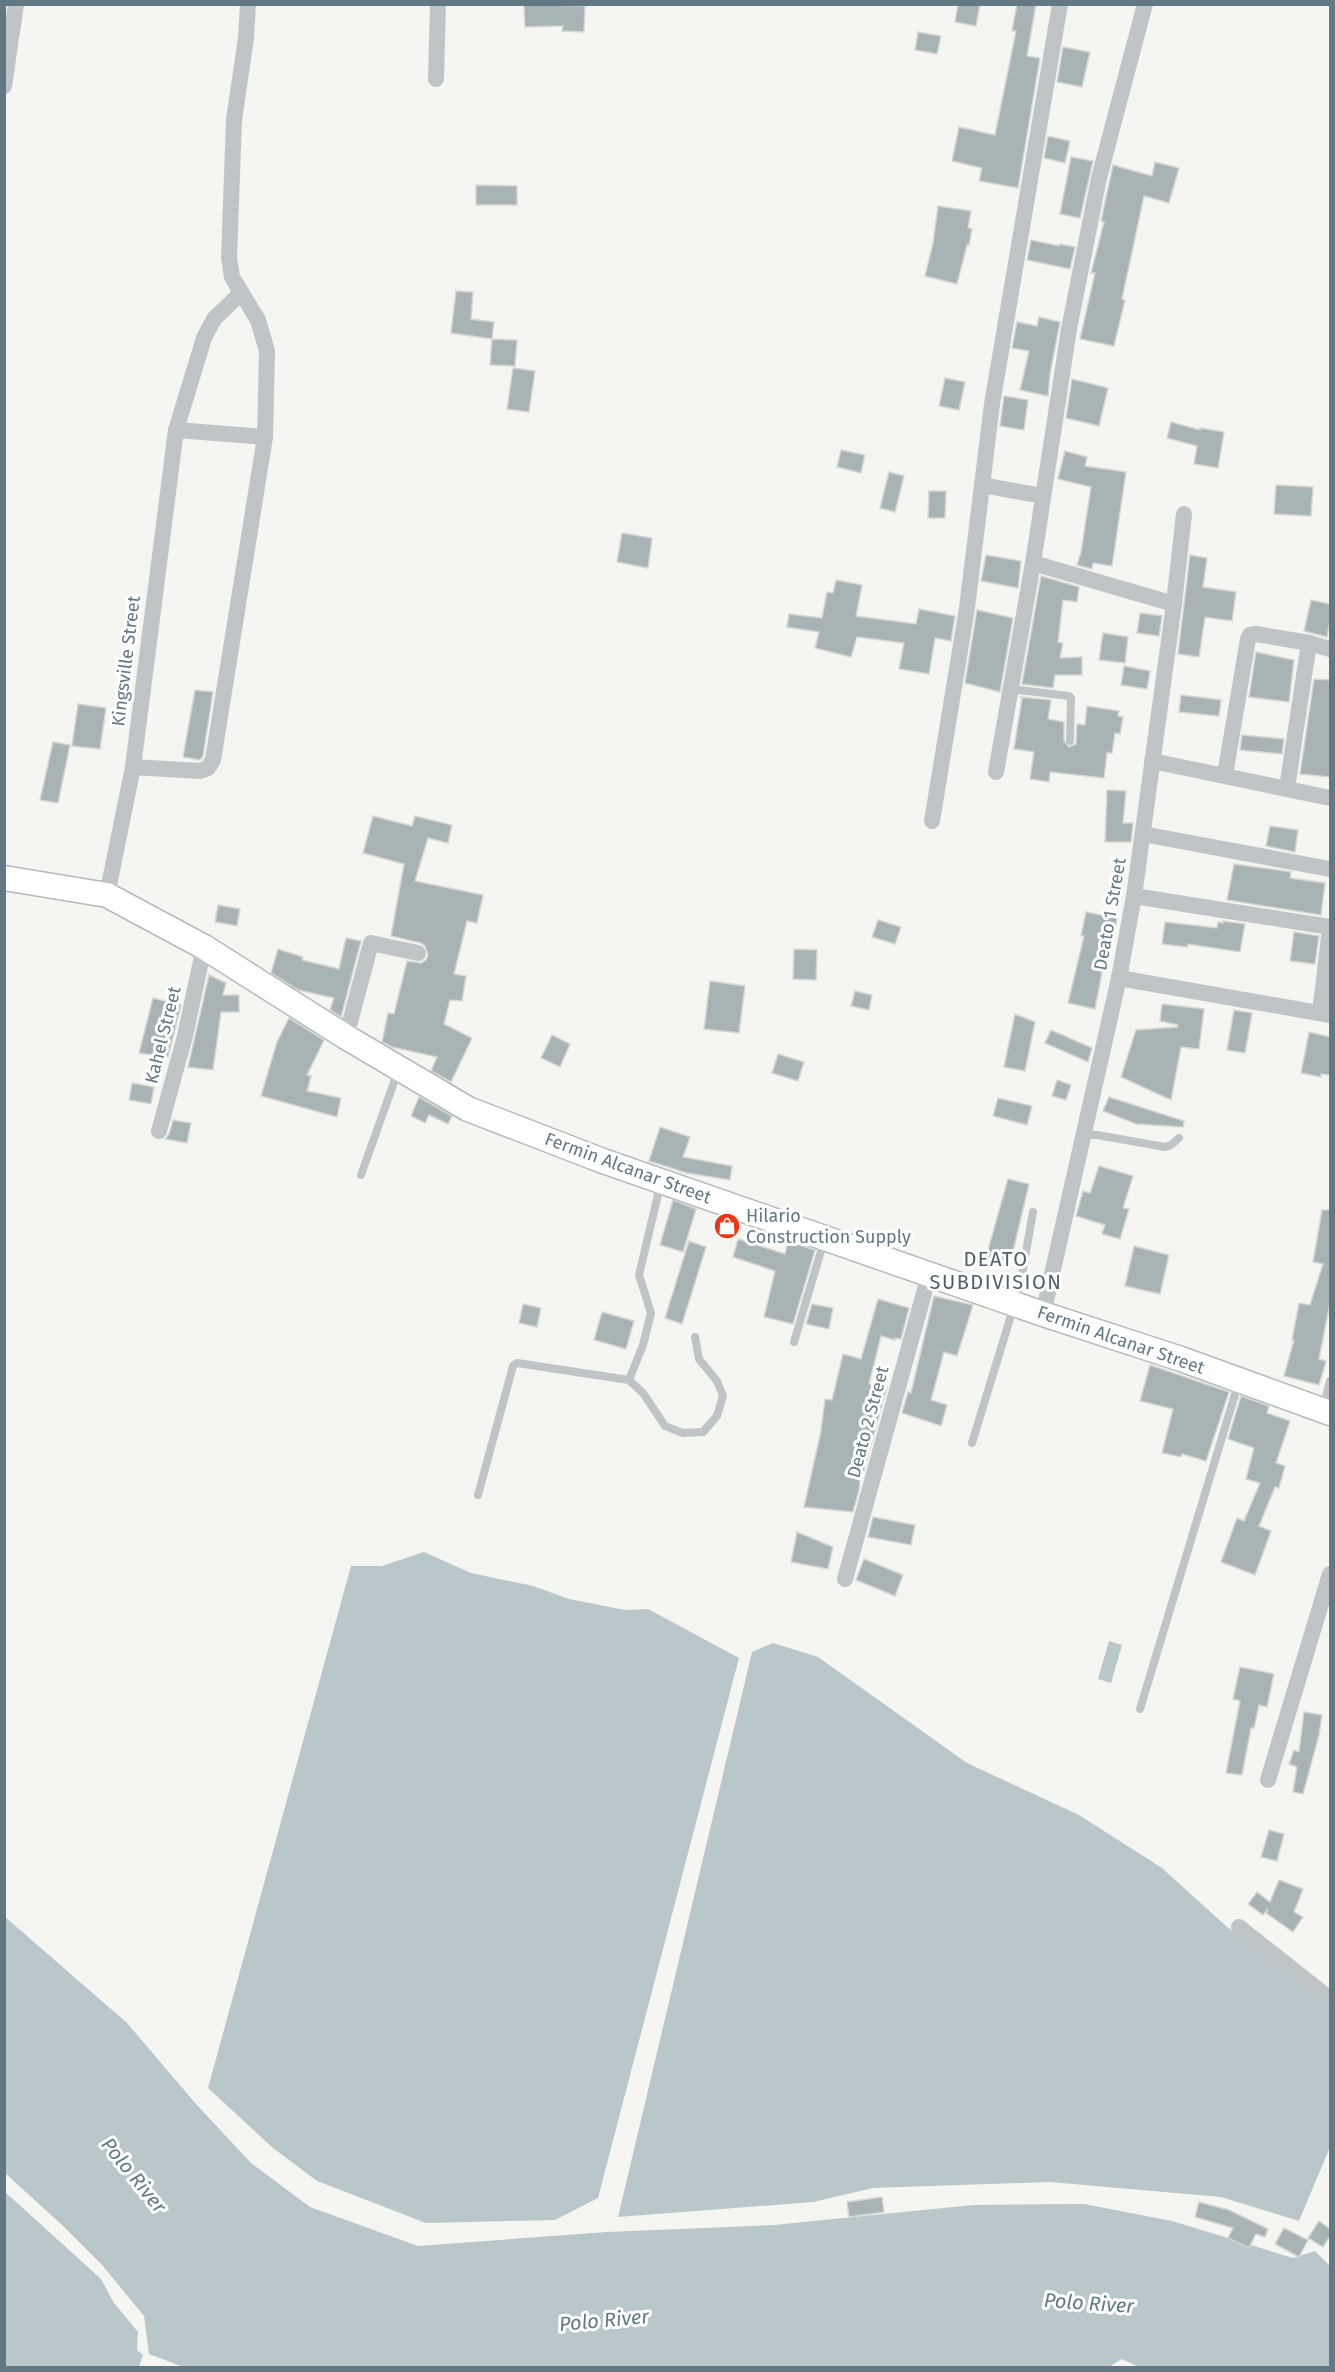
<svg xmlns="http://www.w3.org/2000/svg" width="1335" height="2372" font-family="'Fira Sans',sans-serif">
	<rect width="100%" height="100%" fill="#f5f5f1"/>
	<g fill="#b9c7cb">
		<path d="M424 1552 471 1573 533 1586 569 1599 625 1610 648 1609 739 1658 598 2198 555 2220 426 2223 317 2181 273 2148 208 2088 351 1566H382Z"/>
		<path d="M1109 1641 1122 1645 1111 1683 1098 1679Z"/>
		<path d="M773 1643 818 1657 967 1763 1079 1815 1162 1868 1226 1926 1330 2008V2147L1299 2221 1221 2197 1050 2182 873 2188 813 2202 618 2217 752 1652Z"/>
		<path d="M4 1916 127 2023 196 2104 251 2163 310 2207 418 2246 607 2232 774 2225 973 2205 1084 2204 1172 2221 1293 2258 1315 2251 1330 2266V2367L1141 2368 1122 2359 1107 2368 183 2367 149 2354 144 2316 103 2266 62 2225 5 2173Z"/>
		<path d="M4 2191 101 2279 114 2303 138 2332 137 2350 143 2355 139 2367H5Z"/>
	</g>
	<g fill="#a8b3b6" stroke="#d6d6d3" stroke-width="1.5">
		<path d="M524 4 585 6 584 32 562 31 563 26 525 27Z"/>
		<path d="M958 4H980L976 26 955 22Z"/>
		<path d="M1017 4H1036L1027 56 1040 58 1018 188 979 181 982 168 952 161 959 127 995 135 1016 31H1012Z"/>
		<path d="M918 32 941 36 937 54 915 50Z"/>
		<path d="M1063 47 1090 52 1082 87 1057 82Z"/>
		<path d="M1048 136 1070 141 1065 163 1044 158Z"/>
		<path d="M1071 157 1093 161 1080 218 1060 214Z"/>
		<path d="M1155 162 1179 168 1169 203 1144 196 1122 299 1125 300 1114 346 1080 339 1095 273H1091L1104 222 1101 221 1113 165 1152 176Z"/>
		<path d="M476 185 517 186V205H476Z"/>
		<path d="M938 206 971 211 968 228 972 229 969 245H967L957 284 925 276 933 243Z"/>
		<path d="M1031 240 1059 246 1060 244 1075 247 1070 269 1027 260Z"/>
		<path d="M456 291 473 292 471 319 494 322 492 339 451 333Z"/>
		<path d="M1039 317 1060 322 1050 374 1048 396 1020 390 1029 351 1012 348 1017 322 1037 326Z"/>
		<path d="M492 339 517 340 515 366 490 365Z"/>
		<path d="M513 368 535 371 529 412 507 409Z"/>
		<path d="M945 378 965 382 959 410 939 406Z"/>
		<path d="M1072 379 1108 388 1099 426 1066 418Z"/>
		<path d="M1004 396 1028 400 1024 430 1000 426Z"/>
		<path d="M1171 422 1200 430V428L1224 432 1218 468 1194 464 1197 446 1167 438Z"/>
		<path d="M841 450 865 455 861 473 837 467Z"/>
		<path d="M1065 451 1087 457 1085 466 1126 472 1112 566 1093 563 1092 569 1077 565 1081 552 1091 487 1058 479Z"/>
		<path d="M889 472 904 476 895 512 880 508Z"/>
		<path d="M1276 485 1313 487 1311 516 1274 514Z"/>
		<path d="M929 491H946L945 518H928Z"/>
		<path d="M622 533 652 538 648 568 617 562Z"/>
		<path d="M986 555 1021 561 1018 588 981 581Z"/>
		<path d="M1190 555 1207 558 1203 587 1236 592 1232 621 1205 617 1199 657 1178 654Z"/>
		<path d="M1041 576 1079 587 1077 602 1063 600 1058 642 1063 643 1060 658 1082 657V675H1055L1053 688 1022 684Z"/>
		<path d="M836 580 862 585 856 616 916 624 919 609 955 616 951 641 935 638 929 674 899 669 904 643 857 637 851 657 815 648 819 632 787 627 789 614 822 618 827 592 833 593Z"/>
		<path d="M1311 600 1330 604V621L1327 637 1304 631Z"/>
		<path d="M977 610 1013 618 1000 692 965 683Z"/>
		<path d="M1140 613 1162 616 1159 636 1137 633Z"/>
		<path d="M1103 633 1128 637 1125 663 1099 660Z"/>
		<path d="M1256 652 1294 660 1289 702 1249 697Z"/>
		<path d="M1124 666 1150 671 1147 689 1121 685Z"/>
		<path d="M1314 679 1330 680V777L1300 774Z"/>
		<path d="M195 690 213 692 203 756 200 760 183 757Z"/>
		<path d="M1181 695 1221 700 1219 716 1179 712Z"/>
		<path d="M1020 697 1051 700 1048 719 1064 722V741L1069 747 1076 744 1077 724 1085 725 1087 706 1119 711 1118 716 1123 717 1120 734 1115 733 1112 753H1107L1104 778 1050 772 1049 782 1030 779 1034 752 1014 749 1022 698Z"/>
		<path d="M78 704 106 708 100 749 72 746Z"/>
		<path d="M1242 735 1284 739 1282 754 1240 750Z"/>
		<path d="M53 742 70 745 58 803 40 800Z"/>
		<path d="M1107 790 1126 791 1123 823H1133L1131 842H1105Z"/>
		<path d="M373 816 412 826 415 816 452 825 448 843 428 838 415 881 483 895 477 923 467 921 454 974 466 976 462 1001 450 1000 444 1024 472 1038 451 1082 431 1071 437 1057 392 1047 382 1042 388 1013 394 1014 407 961 421 963 426 960 428 955 425 946 421 943 391 936 404 864 363 853Z"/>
		<path d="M1270 826 1298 830 1295 852 1266 846Z"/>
		<path d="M1234 864 1291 872 1290 878 1325 883 1321 915 1227 900Z"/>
		<path d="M218 905 240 909 237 926 215 922Z"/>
		<path d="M1086 912 1117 918 1113 942 1108 941 1095 1009 1068 1003 1084 936H1081Z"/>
		<path d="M878 920 901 927 895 944 872 937Z"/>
		<path d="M1223 921 1245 924 1240 952 1188 944 1187 947 1162 944 1165 922 1217 928 1218 922 1223 923Z"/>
		<path d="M1294 932 1319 936 1315 964 1290 961Z"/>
		<path d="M346 938 361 941 341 1017 330 1010 334 998 298 990 271 973 278 949 303 957 302 960 339 969Z"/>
		<path d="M794 949 817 950 816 980 793 979Z"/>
		<path d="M209 975 226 983 223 995H239V1012H221L213 1070 188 1067Z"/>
		<path d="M710 981 745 986 739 1033 704 1029Z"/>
		<path d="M855 991 872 995 869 1010 851 1006Z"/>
		<path d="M153 998 181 1005 168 1057 139 1053Z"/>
		<path d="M1162 1004 1204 1009 1199 1049 1181 1047 1171 1100 1121 1077 1136 1030 1177 1027 1178 1025 1160 1021Z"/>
		<path d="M1234 1010 1252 1013 1245 1053 1227 1050Z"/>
		<path d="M1015 1014 1035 1022 1025 1071 1004 1067Z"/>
		<path d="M289 1018 324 1040 307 1075 311 1076 307 1091 341 1098 337 1117 261 1096 277 1042Z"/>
		<path d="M1051 1030 1092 1048 1088 1062 1045 1043Z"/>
		<path d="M1309 1032 1330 1037V1075L1321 1074V1077L1301 1073Z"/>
		<path d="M552 1035 570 1044 560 1067 541 1058Z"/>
		<path d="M778 1054 804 1062 798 1081 772 1073Z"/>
		<path d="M1057 1080 1071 1085 1066 1100 1052 1096Z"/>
		<path d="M132 1083 154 1087 151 1104 129 1100Z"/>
		<path d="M419 1097 452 1116 448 1124 429 1115 425 1123 411 1116Z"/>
		<path d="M1109 1097 1184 1121 1183 1127 1136 1124 1103 1111Z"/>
		<path d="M998 1098 1032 1106 1027 1125 993 1116Z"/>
		<path d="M173 1120 191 1123 187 1143 165 1139 169 1134Z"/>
		<path d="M660 1127 690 1137 683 1157 732 1166 730 1180 687 1173 649 1161Z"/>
		<path d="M1099 1166 1133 1176 1123 1208 1129 1209 1120 1239 1102 1234 1105 1225 1076 1216 1083 1191 1090 1193Z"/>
		<path d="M1008 1179 1029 1184 1010 1264 986 1257Z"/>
		<path d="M673 1200 696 1209 683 1252 660 1245Z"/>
		<path d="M1322 1210H1330V1303L1319 1359 1326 1361 1319 1385 1284 1376 1294 1340H1292L1299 1303 1310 1305 1323 1264 1313 1262Z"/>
		<path d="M738 1239 785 1254 788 1241 815 1250 793 1324 764 1317 775 1271 733 1257Z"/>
		<path d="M689 1241 706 1247 682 1324 665 1318Z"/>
		<path d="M1134 1246 1169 1255 1160 1294 1125 1286Z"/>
		<path d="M934 1296 973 1305 957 1356 944 1352 931 1400 947 1405 941 1426 902 1413 908 1392 911 1393Z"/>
		<path d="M878 1299 909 1308 901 1339 895 1338V1340L881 1336 869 1384 887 1387 864 1471H861L859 1490 853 1512 804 1507 821 1431 825 1399 832 1400 843 1354 861 1359Z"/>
		<path d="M523 1304 541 1308 537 1327 519 1323Z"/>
		<path d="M812 1304 833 1308 829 1329 806 1324Z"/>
		<path d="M602 1312 634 1321 626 1349 594 1340Z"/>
		<path d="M1150 1365 1229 1392 1206 1461 1182 1454 1181 1457 1162 1453 1173 1409 1140 1401Z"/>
		<path d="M1241 1396 1269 1406 1267 1413 1290 1421 1276 1463 1285 1466 1279 1488 1275 1487 1259 1526 1271 1531 1255 1575 1221 1562 1237 1518 1244 1521 1260 1483 1246 1479 1254 1448 1228 1439Z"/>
		<path d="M873 1517 915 1525 911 1545 868 1537Z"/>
		<path d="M797 1532 833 1547 828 1569 791 1562Z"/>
		<path d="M864 1559 903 1575 895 1596 856 1580Z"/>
		<path d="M1240 1667 1274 1674 1267 1707 1259 1705 1254 1728H1251L1242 1775 1226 1773 1240 1701 1233 1699Z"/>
		<path d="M1304 1712 1322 1715 1319 1735 1303 1794 1293 1792 1297 1767 1289 1764 1294 1750 1299 1752Z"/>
		<path d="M1269 1830 1284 1834 1277 1861 1261 1857Z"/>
		<path d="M1279 1880 1303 1889 1294 1912 1303 1917 1293 1932 1266 1913 1268 1909 1263 1915 1248 1904 1257 1892 1270 1902Z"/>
		<path d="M882 2197 884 2212 849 2217 847 2202Z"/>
		<path d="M1199 2202 1229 2210 1268 2229 1265 2237 1256 2234 1249 2248 1228 2238 1233 2228 1195 2217Z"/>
		<path d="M1319 2221 1330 2229V2236L1323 2247 1308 2238Z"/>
		<path d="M1284 2228 1308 2240 1299 2257 1275 2244Z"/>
	</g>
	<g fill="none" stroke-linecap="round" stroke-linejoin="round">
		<defs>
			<path id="secondary" d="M4 878 107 895 204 947 346 1037 468 1109 603 1161 1043 1314 1181 1359 1330 1413"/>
		</defs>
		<use href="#secondary" stroke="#b4babe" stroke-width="27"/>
		<g stroke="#bfc5c7" stroke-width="8">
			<path d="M1011 689 1069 696 1071 698 1070 741"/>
			<path d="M1083 1135H1097L1165 1147 1171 1145 1179 1138"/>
			<path d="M361 1175 398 1071"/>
			<path d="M794 1342 824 1241"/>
			<path d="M629 1380 643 1345 651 1313 639 1275 661 1182"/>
			<path d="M1323 1409 1330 1381"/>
			<path d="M972 1443 1020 1286 1033 1212"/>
			<path d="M478 1495 513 1366 517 1363 629 1380 643 1393 665 1426 683 1433 703 1432 717 1416 723 1396 717 1381 699 1359 695 1337"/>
			<path d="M1140 1709 1239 1381"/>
		</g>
		<g stroke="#bfc5c7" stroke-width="16">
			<path d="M436 79 438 4"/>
			<path d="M4 86 16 4"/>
			<path d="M176 430 204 338 214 319 241 293"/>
			<path d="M982 485 1042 496"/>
			<path d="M1033 563 1174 604"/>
			<path d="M1152 761 1330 798"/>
			<path d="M133 767 200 771 208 768 213 760 265 437 267 351 258 320 232 277 229 258 234 120 246 38 248 4"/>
			<path d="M996 772 1033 563 1069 329 1099 178 1145 4"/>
			<path d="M1225 775 1248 639 1250 635 1256 634 1309 643 1330 649"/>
			<path d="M1287 788 1309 643"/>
			<path d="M932 821 967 608 992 404 1060 4"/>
			<path d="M1143 834 1330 869"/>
			<path d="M107 895 133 767 176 430 265 437"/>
			<path d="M1134 896 1330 927"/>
			<path d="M1119 978 1330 1015"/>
			<path d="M1320 1013 1330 928"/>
			<path d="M346 1037 371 943 418 953"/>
			<path d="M159 1131 185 1036 204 947"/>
			<path d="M1043 1314 1119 978 1134 896 1174 604 1184 514"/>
			<path d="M845 1579 929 1275"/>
			<path d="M1268 1780 1330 1574"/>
			<path d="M1239 1927 1330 1999"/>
		</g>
		<use href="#secondary" stroke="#fff" stroke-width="24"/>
	</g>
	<defs>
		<symbol id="shop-disc" viewBox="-11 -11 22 22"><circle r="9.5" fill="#ec3619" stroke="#fff"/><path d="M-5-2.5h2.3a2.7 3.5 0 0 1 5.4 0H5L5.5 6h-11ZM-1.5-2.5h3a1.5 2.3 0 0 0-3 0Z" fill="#fff"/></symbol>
	</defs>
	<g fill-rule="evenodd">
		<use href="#shop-disc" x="712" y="1211" width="30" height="30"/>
	</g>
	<g text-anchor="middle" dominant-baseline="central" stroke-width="6" stroke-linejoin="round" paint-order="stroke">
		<g font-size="18" fill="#627883" stroke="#fff">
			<text transform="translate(126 661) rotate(-83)">Kingsville Street</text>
			<text transform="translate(1110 914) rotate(-80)">Deato 1 Street</text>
			<text transform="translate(163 1035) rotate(-76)">Kahel Street</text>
			<text transform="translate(628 1168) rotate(20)">Fermin Alcanar Street</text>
			<text transform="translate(1121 1340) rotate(19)">Fermin Alcanar Street</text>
			<text transform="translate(868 1422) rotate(-75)">Deato 2 Street</text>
		</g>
		<g font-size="18" fill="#627883" stroke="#fff" text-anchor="start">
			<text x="746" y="1216">Hilario<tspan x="746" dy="21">Construction Supply</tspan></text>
		</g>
		<g font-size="20" letter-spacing="1.5" fill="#506068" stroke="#fff">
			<text x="996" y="1259">DEATO<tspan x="996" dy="23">SUBDIVISION</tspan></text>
		</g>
		<g font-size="20" font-style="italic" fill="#5e7b81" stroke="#fff">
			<text transform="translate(134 2175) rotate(51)">Polo River</text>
			<text transform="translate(1089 2303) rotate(4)">Polo River</text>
			<text transform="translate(604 2320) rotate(-5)">Polo River</text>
		</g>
	</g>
	<rect width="1335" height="2372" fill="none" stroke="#627883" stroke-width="12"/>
</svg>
